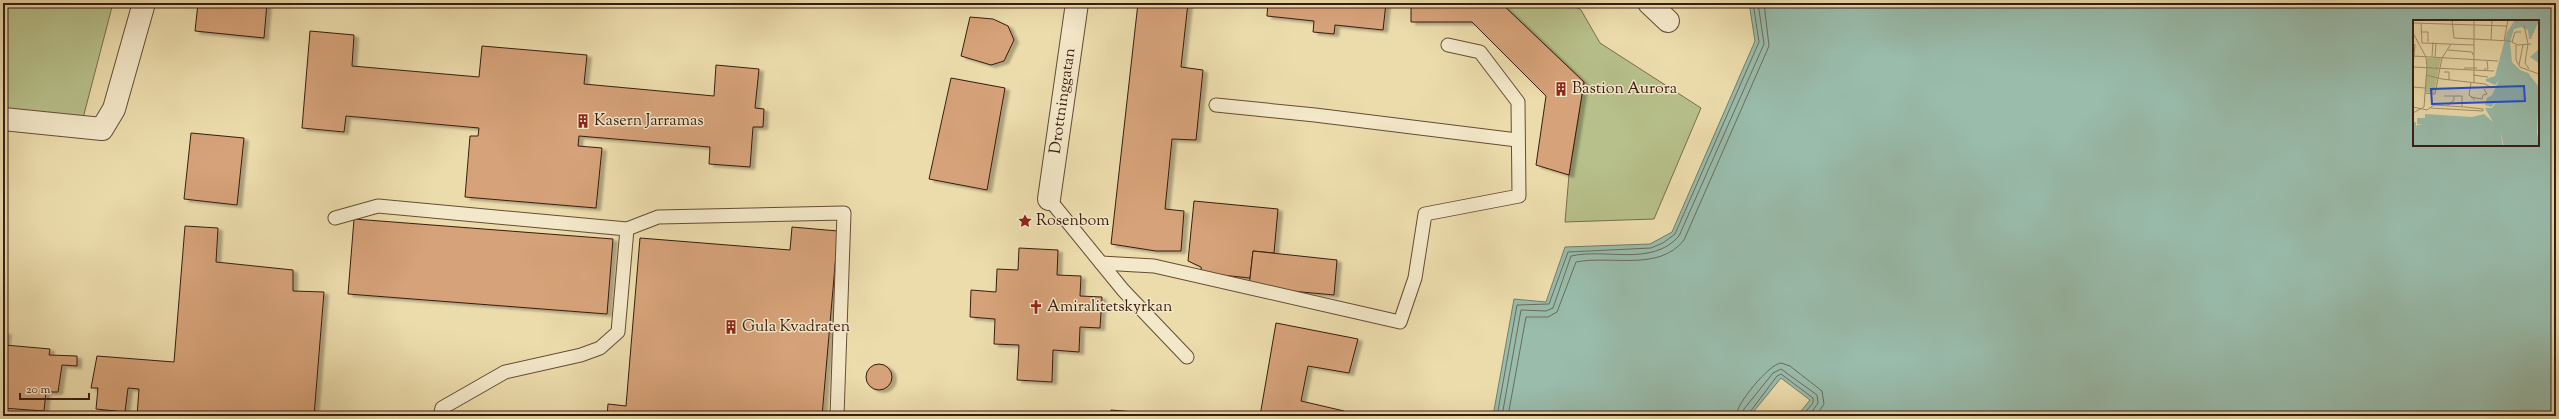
<svg xmlns="http://www.w3.org/2000/svg" width="2559" height="419" font-family="'Sorts Mill Goudy',serif">
	<defs>
		<filter id="shadow"><feDropShadow dx="4.5" dy="2.5" stdDeviation="1" flood-color="#0004"/></filter>
	</defs>
	<rect width="100%" height="100%" fill="#ecdcac"/>
	<filter id="stains"><feTurbulence type="fractalNoise" baseFrequency=".005" numOctaves="4"/><feColorMatrix values="0 0 0 0 .2 0 0 0 0 .09 0 0 0 0 .02 0 0 0 .5 -.17"/></filter>
	<radialGradient id="worn" r=".72"><stop offset=".6" stop-color="#630" stop-opacity="0"/><stop offset="1" stop-color="#630" stop-opacity=".3"/></radialGradient>
	<g fill="#b7c08a" stroke="#786e4c">
		<path d="M3 3H113L82 122 3 110Z"/>
		<path d="M1569 3 1581 10 1600 43 1701 108 1654 219 1565 222 1569 175 1584 82 1502 4Z"/>
	</g>
	<path fill="#99bcab" stroke="#737c6d" fill-rule="evenodd" d="M1749 3H2556V416H1797L1810 400 1781 378 1750 416H1493L1514 299 1546 302 1565 247 1650 244 1672 232 1755 41ZM2414 21H2538V145H2414Z"/>
	<g fill="none" stroke-linecap="round" stroke-linejoin="round">
		<g stroke="#696c5d" stroke-width="1">
			<path d="M1497 416 1517 305 1549 304 1568 252 1651 248 1663 243 1675 234 1759 42 1753 3"/>
			<path d="M1502 416 1521 310 1546 311 1553 308 1571 256C1606 248 1652 267 1679 236L1764 44 1758 3"/>
			<path d="M1508 416 1526 317H1548L1557 312 1576 262C1611 255 1659 272 1684 240L1769 46 1764 3"/>
			<path d="M1736 416C1736 404 1769 364 1781 363L1790 366 1822 391 1824 404 1816 416"/>
			<path d="M1742 416 1744 409 1773 373 1781 369 1817 395 1818 403 1809 416"/>
			<path d="M1747 416 1777 376 1781 374 1813 398V403L1802 416"/>
		</g>
	</g>
	<g fill="#d6a279" stroke="#391c0f" filter="url(#shadow)">
		<path d="M198 3H267L264 38 195 31Z"/>
		<path d="M1138 3H1188L1181 67 1203 70 1196 140 1172 139 1165 209 1184 211 1181 251H1156L1111 244Z"/>
		<path d="M1268 3H1386L1383 30 1335 25 1334 34 1313 32 1314 21 1267 16Z"/>
		<path d="M1411 3H1501L1584 82 1569 175 1536 165 1546 96 1472 22H1411Z"/>
		<path d="M970 17 993 19 1008 26 1014 40 1004 61 991 65 961 56Z"/>
		<path d="M310 31 354 35 352 66 479 77 482 46 587 55 584 84 714 96 716 65 759 69 755 108 764 109 763 127H753L750 167 709 164 710 147 579 136 578 146 602 148 596 208 465 197 470 136H478L479 128 346 116 344 132 302 128Z"/>
		<path d="M951 78 1005 88 987 190 929 179Z"/>
		<path d="M191 133 244 138 237 205 184 199Z"/>
		<path d="M1194 201 1278 209 1274 253 1253 251 1250 278 1202 273 1201 267 1188 261Z"/>
		<path d="M354 219 613 239 607 314 348 294Z"/>
		<path d="M185 226 218 228 216 262 293 270V291L324 292 314 416H137L139 389 128 388 125 412 96 409 98 388H91L97 356 174 362Z"/>
		<path d="M792 227 838 231 822 416H607L608 404 626 406 640 238 790 250Z"/>
		<path d="M1019 248 1058 250 1057 275 1081 276 1080 296 1102 297 1100 328 1080 327 1079 352 1053 350 1052 382 1017 380 1019 345 994 344 995 319 970 317 971 290 996 292 997 269 1018 270Z"/>
		<path d="M1253 251 1337 260 1334 295 1249 287Z"/>
		<path d="M1276 323 1358 339 1349 373 1308 366 1301 401 1344 411 1342 416H1260Z"/>
		<path d="M3 332H7L5 345 50 349 49 355 77 356V366L62 365 58 392H46L44 411 3 408Z"/>
		<circle cx="879" cy="377" r="13"/>
		<path d="M1111 410 1157 414V416H1110Z"/>
	</g>
	<g fill="none" stroke-linecap="round" stroke-linejoin="round">
		<defs>
			<g id="service">
				<path d="M1216 105 1315 115 1517 140"/>
				<path d="M1049 199 1123 290 1187 357"/>
				<path d="M335 218 378 206 627 229 618 332 600 348 581 355 505 372 442 408 440 416"/>
				<path d="M627 229 658 217 844 213 837 416"/>
				<path d="M1101 263 1154 266 1400 322 1415 278 1425 214 1519 196 1518 102 1480 52 1448 45"/>
			</g>
			<g id="minor">
				<path d="M1649 3 1668 21"/>
				<path d="M3 119 102 129 114 109 144 3"/>
				<path id="s1" d="M1049 199 1077 3"/>
			</g>
		</defs>
		<use href="#service" stroke="#664c36" stroke-width="15"/>
		<use href="#minor" stroke="#664c36" stroke-width="24"/>
		<use href="#service" stroke="#f3e8c9" stroke-width="13"/>
		<use href="#minor" stroke="#f3e8c9" stroke-width="22"/>
	</g>
	<defs>
		<symbol id="building-bare" viewBox="-9 -9 18 18"><path d="M-4-6H4V6H1V3H-1V6H-4ZM-2.5-4.3h1.7v1.8h-1.7ZM.8-4.3h1.7v1.8H.8ZM-2.5-1h1.7V.8h-1.7ZM.8-1h1.7V.8H.8Z" fill="#8f2418" stroke="#f3e8c9" stroke-width="2.5" paint-order="stroke"/></symbol>
		<symbol id="sight-bare" viewBox="-9 -9 18 18"><path d="M0-6L1.8-2.2L6-1.7L2.9 1.2L3.7 5.4L0 3.3L-3.7 5.4L-2.9 1.2L-6-1.7L-1.8-2.2Z" fill="#8f2418" stroke="#f3e8c9" stroke-width="2.5" paint-order="stroke"/></symbol>
		<symbol id="church-bare" viewBox="-9 -9 18 18"><path d="M-1.2-6h2.4v3.5h3.3v2.4h-3.3V6h-2.4V-.1h-3.3v-2.4h3.3Z" fill="#8f2418" stroke="#f3e8c9" stroke-width="2.5" paint-order="stroke"/></symbol>
	</defs>
	<g fill-rule="evenodd">
		<use href="#building-bare" x="1551" y="79" width="20" height="20"/>
		<use href="#building-bare" x="573" y="111" width="20" height="20"/>
		<use href="#sight-bare" x="1015" y="211" width="20" height="20"/>
		<use href="#church-bare" x="1026" y="297" width="20" height="20"/>
		<use href="#building-bare" x="721" y="317" width="20" height="20"/>
	</g>
	<g text-anchor="middle" dominant-baseline="central" stroke-width="3" stroke-linejoin="round" paint-order="stroke">
		<g font-size="16" fill="#391c0f" stroke="#f3e8c9" text-anchor="start">
			<text x="1572" y="89">Bastion Aurora</text>
			<text x="594" y="121">Kasern Jarramas</text>
			<text x="1036" y="221">Rosenbom</text>
			<text x="1047" y="307">Amiralitetskyrkan</text>
			<text x="742" y="327">Gula Kvadraten</text>
		</g>
		<g font-size="16" fill="#391c0f" stroke="#f3e8c9">
			<text stroke="none"><textPath href="#s1" startOffset="99">Drottninggatan</textPath></text>
		</g>
	</g>
	<g transform="translate(2413 20)">
		<rect width="126" height="126" fill="#ecdcac"/>
		<path d="M14 38H28L21 73 12 72Z" fill="#b7c08a"/>
		<path d="M102 0H126L118 19H116L115 10 108 7 101 9 97 22 99 42 107 50 115 53 126 67 124 112 126 126H91L87 111 90 126H0V102H3V107L4 105H10L4 104V98H12V94L59 97 71 94 80 102 72 88H79L84 81 78 87 72 85 74 78 79 75 86 60 82 65 73 61V59L82 56 94 12ZM126 29V43L117 37Z" fill="#99bcab"/>
		<path fill="none" stroke="#a48f6d" stroke-width="1" d="M39 0 41 18M0 3 94 6M8 3 9 23 61 25M111 5 115 24 112 43 116 49M8 12H15V22M0 13 13 37 14 47 11 87 0 93M41 18 97 21 105 25 118 24M78 20 79 0M91 21 95 0M99 22 102 12H108M103 25V40L107 47 126 54M35 30 59 32 60 35M0 36 85 41M19 37 20 22M22 37 23 23M106 45 110 25M0 47 81 51M0 47 2 24M51 48H64M71 49H75L74 41M31 52H36V60M13 55 29 59 72 64 79 68M60 55 75 57M58 63 56 75 62 80M61 63V0M0 67 12 68M12 73 22 74 29 38 38 24M31 76H41V80L34 86M41 76H49V87M58 77 69 79 70 75 74 74 71 69M0 87 14 90 21 85 52 87 70 89V91L18 88"/>
		<path fill="#1d4ed8" fill-opacity="0.15" stroke="#1d4ed8" stroke-width="2" d="M111 66 112 81 19 84 18 69Z"/>
		<rect width="126" height="126" fill="none" stroke="#391c0f" stroke-width="2"/>
	</g>
	<rect width="2559" height="419" fill="none" stroke="#ecdcac" stroke-width="16"/>
	<rect x="4" y="4" width="2551" height="411" fill="none" stroke="#391c0f" stroke-width="2"/>
	<rect x="8" y="8" width="2543" height="403" fill="none" stroke="#391c0f"/>
	<path d="M20 393v6h69v-6" fill="none" stroke="#391c0f" stroke-width="2"/>
	<text x="26" y="393" font-size="12" fill="#391c0f" stroke="#f3e8c9" stroke-width="3" paint-order="stroke">20 m</text>
	<rect width="100%" height="100%" filter="url(#stains)"/>
	<rect width="100%" height="100%" fill="url(#worn)"/>
</svg>
